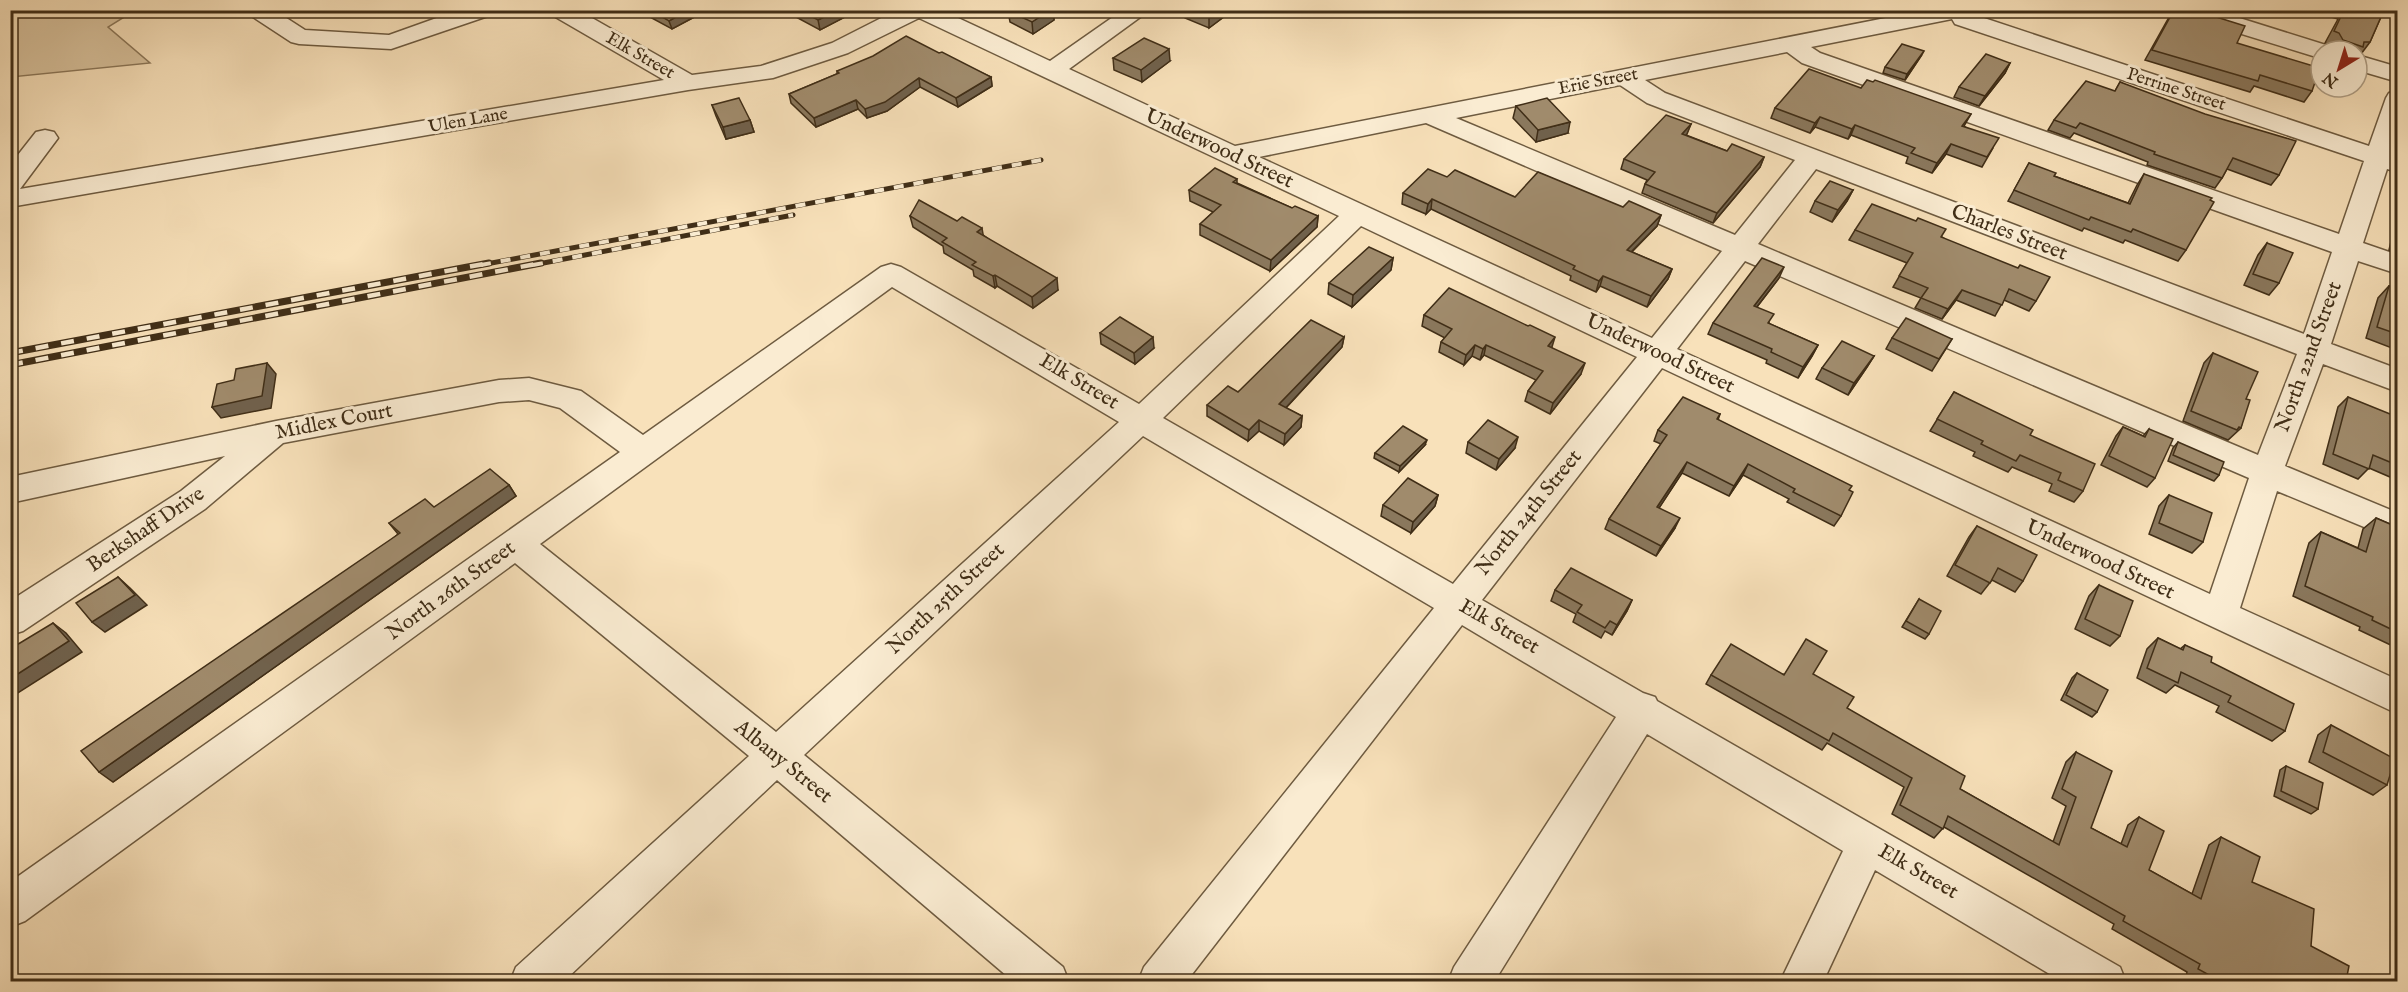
<svg xmlns="http://www.w3.org/2000/svg" width="2408" height="992" font-family="'IM FELL English',serif">
	<rect width="100%" height="100%" fill="#f8e1ba"/>
	<filter id="stains"><feTurbulence type="fractalNoise" baseFrequency=".00333" numOctaves="4"/><feColorMatrix values="0 0 0 0 .2 0 0 0 0 .09 0 0 0 0 .02 0 0 0 .5 -.17"/></filter>
	<radialGradient id="worn" r=".72"><stop offset=".6" stop-color="#630" stop-opacity="0"/><stop offset="1" stop-color="#630" stop-opacity=".3"/></radialGradient>
	<path fill="#d9c39e" stroke="#8c785a" stroke-width="1.5" d="M10 11H134L108 27 150 63 11 77Z"/>
	<g fill="none" stroke-linecap="round" stroke-linejoin="round">
		<defs>
			<g id="minor">
				<path d="M247 10H274L305 30 389 35 459 10H494L491 15 391 49 299 44 291 42 250 15Z"/>
				<path d="M549 10H578L692 75 761 66 832 43 897 10H941L1050 61 1123 10H1150L1069 69 1235 146 1926 10H1975V15L2369 146 2386 98 2389 93 2398 91V138L2392 153 2398 155V172L2387 169 2363 243 2398 255V274L2358 261 2331 344 2398 369V392L2323 364 2285 466 2398 513V541L2277 491 2240 608 2398 680V714L1662 368 1482 600 1643 693 1655 697 1657 701 2120 967 2126 982H2063L1875 870 1823 982H1780L1843 851 1647 734 1494 982H1448L1454 967 1616 717 1462 625 1186 982H1138L1144 967 1434 608 1143 436 804 755 1063 967 1069 982H1014L777 780 563 982H510L516 967 749 756 515 563 25 921 10 927V882L620 452 560 408 529 400 499 402 283 443 205 509 23 631 10 635V601L181 491 225 456 10 503V477L276 421 499 380 529 378 581 391 643 435 881 267 891 264 901 267 1139 404 1339 216 919 18 848 53 773 78 688 90 10 207V165L36 132 45 130 54 132 58 138 20 189 664 80 552 15ZM1952 19 1955 24 2364 161 2339 234 1820 53 1811 47ZM1787 52 1802 63 2332 252 2304 334 1665 93 1645 80ZM1620 85 1647 103 1795 160 1735 235 1456 118ZM1426 123 1722 251 1652 338 1259 157ZM1816 169 2297 354 2258 455 1758 244ZM1361 226 1637 357 1453 584 1163 418ZM1745 261 2249 478 2210 594 1677 349ZM892 287 1119 422 776 732 540 544Z"/>
				<path d="M2177 10H2214L2329 46 2333 51H2321V58L2313 56 2180 15Z"/>
				<path d="M2357 55 2398 67V82L2357 70Z"/>
			</g>
		</defs>
		<use href="#minor" stroke="#6e5b40" stroke-width="3"/>
		<use href="#minor" fill="#faecd2" fill-rule="evenodd"/>
		<defs>
			<g id="rail-far1">
				<path d="M481 265 1041 160"/>
				<path d="M533 265 793 215"/>
			</g>
			<g id="rail">
				<path d="M10 353 489 263"/>
				<path d="M10 365 541 263"/>
			</g>
		</defs>
		<use href="#rail-far1" stroke="#402e17" stroke-width="5"/>
		<use href="#rail" stroke="#402e17" stroke-width="7"/>
		<use href="#rail-far1" stroke="#faecd2" stroke-width="4" stroke-dasharray="10" stroke-linecap="butt"/>
		<use href="#rail" stroke="#faecd2" stroke-width="4.5" stroke-dasharray="13" stroke-linecap="butt"/>
	</g>
	<g fill="#8a785d" stroke="#402e17" stroke-width="1.5">
		<path d="M637 10H697L698 15 672 29Z"/>
		<path d="M783 10H845L847 16 820 30Z"/>
		<path d="M1009 10H1053L1054 20 1033 34 1010 22 1008 11Z"/>
		<path d="M1185 10H1233L1209 28 1185 18Z"/>
		<path d="M2173 10 2237 43 2312 91 2304 102 2254 86 2250 92 2145 60Z"/>
		<path d="M2308 10H2384L2370 42 2361 54 2358 53 2357 55V51H2334L2331 45 2325 43 2338 19Z"/>
		<path d="M939 53 991 77 992 86 958 107 920 87 887 111 867 118 858 109 816 127 791 103 789 94 837 74V71Z"/>
		<path d="M1921 56 1905 80 1883 73 1885 67Z"/>
		<path d="M1113 58 1170 61 1142 82 1114 70Z"/>
		<path d="M2010 63 2005 73 1979 106 1954 97 1959 87Z"/>
		<path d="M2120 82 2279 175 2271 185 2227 169 2222 178 2215 188 2147 165 2148 162 2074 133 2070 138 2048 130 2054 120 2115 91Z"/>
		<path d="M1861 88 1971 114 1964 126 1993 148 1982 167 1946 154 1932 173 1906 163 1908 157 1851 135 1848 139 1815 127 1810 133 1771 118 1775 108Z"/>
		<path d="M712 105 750 120 754 132 726 139 716 116Z"/>
		<path d="M1516 106 1568 133 1536 142 1513 118Z"/>
		<path d="M1691 124 1686 135 1727 151 1764 157 1760 167 1713 223 1642 193 1645 184 1647 180 1621 169 1624 159Z"/>
		<path d="M2029 163 2054 176 2128 203 2137 185 2144 174 2186 250 2178 261 2125 240 2123 243 2084 228 2082 231 2008 201Z"/>
		<path d="M1447 177 1515 197 1623 207 1661 215 1657 226 1632 252 1672 269 1668 279 1647 307 1600 286 1596 292 1570 280 1571 276 1431 209 1426 214 1402 204 1403 193Z"/>
		<path d="M1237 179V183L1292 208 1318 216 1317 227 1270 271 1200 235V224L1213 212 1190 201 1189 190Z"/>
		<path d="M1853 190 1847 201 1832 222 1810 212 1815 201Z"/>
		<path d="M910 216 983 235 1058 290 1033 308 997 286 995 288 974 276 973 270 944 253 943 246 913 227Z"/>
		<path d="M2397 216V253L2389 250Z"/>
		<path d="M1855 230 1942 237 2036 301 2029 311 2004 300 1995 316 1956 300 1942 319 1915 308 1921 298 1893 287 1907 263 1849 240Z"/>
		<path d="M2267 243 2279 283 2269 295 2244 285 2258 255Z"/>
		<path d="M1393 258 1391 270 1352 307 1328 294 1329 283Z"/>
		<path d="M1779 278 1757 307 1770 324 1818 345 1812 356 1798 378 1766 363 1767 360 1708 334 1713 323Z"/>
		<path d="M2389 286 2397 289V350L2366 338 2378 298Z"/>
		<path d="M1424 315 1552 348 1581 374 1550 414 1525 401 1528 391 1536 380 1484 355 1480 360 1472 356 1464 365 1439 352 1441 342 1445 338 1422 326Z"/>
		<path d="M1100 333 1154 348 1135 364 1101 344Z"/>
		<path d="M1344 337 1342 347 1286 408 1302 416 1301 427 1284 445 1259 431 1248 441 1207 416V405L1238 392Z"/>
		<path d="M1892 338 1952 339 1932 371 1886 349Z"/>
		<path d="M2213 353 2246 399 2241 428 2228 440 2183 421 2204 363Z"/>
		<path d="M1874 356 1867 367 1848 395 1816 379 1822 368Z"/>
		<path d="M1954 392 2030 435 2083 491 2074 502 2049 491 2052 484 2012 467 2008 472 1973 456 1975 452 1930 431Z"/>
		<path d="M2348 397 2392 427 2397 429V480L2369 468 2358 479 2323 464 2338 407Z"/>
		<path d="M1720 414 1718 420 1849 490 1841 516 1834 526 1787 502 1789 499 1743 475 1729 496 1682 473 1659 508 1675 528 1656 556 1605 529 1609 519 1661 444 1654 441 1658 430Z"/>
		<path d="M2123 427 2143 436 2149 429 2155 478 2147 487 2101 465 2116 436Z"/>
		<path d="M1468 442 1515 448 1496 470 1466 453Z"/>
		<path d="M2178 442 2219 475 2214 481 2168 461 2173 448Z"/>
		<path d="M1425 445 1399 472 1374 458 1375 453Z"/>
		<path d="M509 485 516 496 113 782 398 534 389 523 434 507Z"/>
		<path d="M1438 495 1435 506 1411 533 1381 516 1383 505Z"/>
		<path d="M2169 495 2203 542 2192 553 2149 534 2159 506Z"/>
		<path d="M2376 518 2397 527V648L2359 630 2360 627 2293 596 2309 543 2321 532 2358 548 2363 529Z"/>
		<path d="M1977 526 2023 581 2015 592 1992 580 1981 594 1947 576 1969 537Z"/>
		<path d="M2099 585 2120 636 2110 646 2075 629 2089 596Z"/>
		<path d="M1555 590 1632 600 1627 611 1612 635 1605 631 1601 638 1573 622 1576 614 1551 601Z"/>
		<path d="M1919 599 1929 634 1925 639 1902 627Z"/>
		<path d="M2158 638 2180 649 2185 645 2211 662 2285 731 2272 741 2216 712 2219 706 2175 685 2166 693 2137 678 2147 649Z"/>
		<path d="M2077 673 2097 712 2092 717 2061 700 2072 678Z"/>
		<path d="M1813 674 1847 708 1960 789 2053 842 2066 806 2052 798 2066 762 2076 752 2091 828 2121 844 2128 825 2139 817 2149 870 2192 894 2209 845 2221 837 2252 882 2311 946 2346 981H2194L2186 977 2187 972 2112 929 2114 924 1944 827 1934 838 1892 814 1904 787 1827 743 1822 750 1706 684 1711 675Z"/>
		<path d="M2331 725 2387 785 2373 795 2309 762 2318 735Z"/>
		<path d="M2286 766 2318 809 2311 814 2274 796 2280 770Z"/>
	</g>
	<g fill="#70614c" stroke="#402e17" stroke-width="1.5">
		<path d="M688 10H697L698 15 672 29 669 21Z"/>
		<path d="M838 10H845L847 16 820 30 818 20Z"/>
		<path d="M1050 10H1053L1054 20 1033 34 1032 22Z"/>
		<path d="M1217 10H1233L1209 28V17Z"/>
		<path d="M1169 49 1170 61 1142 82 1141 70Z"/>
		<path d="M1924 51 1921 56 1905 80 1907 74Z"/>
		<path d="M2010 63 2005 73 1979 106 1985 96Z"/>
		<path d="M991 77 992 86 958 107 956 98Z"/>
		<path d="M919 78 920 87 887 111 867 118 865 109Z"/>
		<path d="M856 100 858 109 816 127 814 118Z"/>
		<path d="M1820 117 1815 127 1810 133 1815 123Z"/>
		<path d="M750 120 754 132 726 139 723 127Z"/>
		<path d="M1570 122 1568 133 1536 142 1538 130Z"/>
		<path d="M1691 124 1687 134 1679 143 1682 134Z"/>
		<path d="M1855 125 1851 135 1848 139 1852 129Z"/>
		<path d="M1951 144 1946 154 1932 173 1937 163Z"/>
		<path d="M1764 157 1760 167 1713 223 1717 213Z"/>
		<path d="M1853 190 1847 201 1832 222 1838 210Z"/>
		<path d="M1432 199 1431 209 1426 214 1428 204Z"/>
		<path d="M1661 215 1657 226 1623 260 1627 250Z"/>
		<path d="M1318 216 1317 227 1270 271 1271 260Z"/>
		<path d="M982 228 984 240 977 232Z"/>
		<path d="M1393 258 1391 270 1352 307 1353 295Z"/>
		<path d="M1784 267 1779 278 1749 317 1754 306Z"/>
		<path d="M1672 269 1668 279 1647 307 1651 296Z"/>
		<path d="M995 275 997 286 995 288 993 276Z"/>
		<path d="M1603 276 1600 286 1596 292 1599 281Z"/>
		<path d="M1057 278 1058 290 1033 308 1032 297Z"/>
		<path d="M1962 290 1956 300 1942 319 1948 309Z"/>
		<path d="M1153 337 1154 348 1135 364 1134 353Z"/>
		<path d="M1344 337 1342 347 1279 415V404Z"/>
		<path d="M1555 337 1552 347 1545 357 1548 346Z"/>
		<path d="M1475 345 1472 356 1464 365 1466 355Z"/>
		<path d="M1486 345 1484 355 1480 360 1483 349Z"/>
		<path d="M1818 345 1812 356 1798 378 1803 367Z"/>
		<path d="M1874 356 1867 367 1848 395 1854 383Z"/>
		<path d="M267 363 276 374 271 408 221 418 212 407Z"/>
		<path d="M1585 363 1581 374 1550 414 1553 403Z"/>
		<path d="M1302 416 1301 427 1284 445 1285 434Z"/>
		<path d="M1259 420V431L1248 441 1249 430Z"/>
		<path d="M1518 437 1515 448 1496 470 1499 459Z"/>
		<path d="M1427 440 1425 445 1399 472 1400 466Z"/>
		<path d="M1687 462 1682 473 1653 517 1657 507Z"/>
		<path d="M1748 464 1743 475 1729 496 1734 486Z"/>
		<path d="M509 485 516 496 113 782 99 772Z"/>
		<path d="M1438 495 1435 506 1411 533 1413 522Z"/>
		<path d="M1680 518 1675 528 1656 556 1661 546Z"/>
		<path d="M118 577 130 588 147 605 105 632 92 622Z"/>
		<path d="M1632 600 1627 611 1612 635 1617 625Z"/>
		<path d="M53 623 66 633 82 652 10 698V679Z"/>
	</g>
	<g fill="#a08b6c" stroke="#402e17" stroke-width="1.5">
		<path d="M650 10H688L669 21Z"/>
		<path d="M799 10H838L818 20Z"/>
		<path d="M1009 10H1050L1032 22 1008 11Z"/>
		<path d="M1194 10H1217L1209 17Z"/>
		<path d="M2174 10H2194L2245 26 2237 43 2320 68 2312 91 2260 75 2258 81 2152 50Z"/>
		<path d="M2344 10H2384L2370 42H2364L2363 47 2343 40 2339 33 2334 31Z"/>
		<path d="M906 36 939 53 942 52 991 77 956 98 919 78 885 102 865 109 856 100 814 118 789 94 839 73 837 71 873 56Z"/>
		<path d="M1144 38 1169 49 1141 70 1113 58Z"/>
		<path d="M1902 44 1924 51 1907 74 1885 67Z"/>
		<path d="M1986 54 2010 63 1985 96 1959 87Z"/>
		<path d="M1809 69 1861 88 1867 80 1873 82 1875 80 1971 114 1962 126 1999 138 1987 157 1951 144 1937 163 1911 153 1915 148 1855 125 1852 129 1820 117 1815 123 1775 108Z"/>
		<path d="M2086 81 2115 91 2120 82 2205 114 2296 141 2279 175 2233 158 2222 178 2154 154 2155 152 2080 123 2076 128 2054 120Z"/>
		<path d="M739 98 750 120 723 127 712 105Z"/>
		<path d="M1547 98 1570 122 1538 130 1516 106Z"/>
		<path d="M1666 115 1691 124 1682 134 1727 151 1732 144 1764 157 1717 213 1645 184 1655 172 1624 159Z"/>
		<path d="M2029 163 2056 173 2054 176 2130 204 2144 174 2212 198 2210 200 2214 202 2186 250 2133 229 2131 232 2091 217 2089 220 2014 190Z"/>
		<path d="M1215 168 1237 179 1233 182 1292 208 1295 206 1318 216 1271 260 1200 224 1221 205 1189 190Z"/>
		<path d="M1428 169 1447 177 1455 170 1515 197 1538 172 1623 207 1629 201 1661 215 1627 250 1672 269 1651 296 1603 276 1599 281 1573 269 1575 266 1432 199 1428 204 1403 193Z"/>
		<path d="M1830 181 1853 190 1838 210 1815 201Z"/>
		<path d="M919 200 957 221 962 217 982 228 977 232 1057 278 1032 297 995 275 993 276 972 265 976 262 942 242 947 238 910 216Z"/>
		<path d="M1872 204 1916 221 1918 218 1946 229 1941 237 2018 268 2020 265 2050 277 2036 301 2009 289 2002 305 1962 290 1948 309 1921 298 1928 288 1899 276 1913 253 1855 230Z"/>
		<path d="M2267 243 2293 253 2279 283 2253 274Z"/>
		<path d="M1369 247 1393 258 1353 295 1329 283Z"/>
		<path d="M1762 258 1784 267 1754 306 1774 314 1768 323 1818 345 1803 367 1771 352 1772 349 1713 323Z"/>
		<path d="M2389 286 2397 289V334L2377 327Z"/>
		<path d="M1449 288 1528 326 1530 325 1555 337 1548 346 1585 363 1553 403 1528 391 1543 371 1486 345 1483 349 1475 345 1466 355 1441 342 1452 329 1424 315Z"/>
		<path d="M1120 317 1153 337 1134 353 1100 333Z"/>
		<path d="M1906 318 1952 339 1939 359 1892 338Z"/>
		<path d="M1311 320 1344 337 1279 404 1302 416 1285 434 1259 420 1249 430 1207 405 1228 386 1238 392Z"/>
		<path d="M1842 341 1874 356 1854 383 1822 368Z"/>
		<path d="M2213 353 2258 372 2246 399 2250 400 2241 428 2239 427 2237 430 2191 411Z"/>
		<path d="M267 363 262 396 212 407 217 384 234 380 236 369Z"/>
		<path d="M1954 392 2033 430 2030 435 2095 464 2083 491 2058 480 2061 473 2020 455 2016 461 1981 444 1983 441 1937 419Z"/>
		<path d="M1683 397 1720 414 1717 419 1852 486 1849 490 1853 492 1841 516 1793 492 1795 489 1748 464 1734 486 1687 462 1657 507 1680 518 1661 546 1609 519 1667 435 1658 430Z"/>
		<path d="M2348 397 2395 416 2392 427 2397 429V465L2373 455 2369 469 2333 454Z"/>
		<path d="M1488 420 1518 437 1499 459 1468 442Z"/>
		<path d="M1403 426 1427 440 1400 466 1375 453Z"/>
		<path d="M2123 427 2145 437 2149 429 2173 439 2155 478 2109 456Z"/>
		<path d="M2178 442 2224 462 2219 475 2173 455Z"/>
		<path d="M490 469 509 485 99 772 81 751 400 533 389 523 425 499 434 507Z"/>
		<path d="M1408 478 1438 495 1413 522 1383 505Z"/>
		<path d="M2169 495 2212 513 2203 542 2159 523Z"/>
		<path d="M2376 518 2397 527V632L2372 620 2373 617 2305 586 2321 532 2366 552Z"/>
		<path d="M1977 526 2037 555 2023 581 1998 568 1990 583 1955 565Z"/>
		<path d="M1571 568 1632 600 1617 625 1610 621 1605 628 1577 612 1582 605 1555 590Z"/>
		<path d="M118 577 135 595 92 622 76 603Z"/>
		<path d="M2099 585 2133 601 2120 636 2085 619Z"/>
		<path d="M1919 599 1941 611 1929 634 1906 621Z"/>
		<path d="M53 623 69 641 10 679V649Z"/>
		<path d="M2158 638 2183 650 2185 645 2212 657 2211 662 2294 704 2285 731 2228 702 2231 696 2181 672 2178 683 2147 668Z"/>
		<path d="M1806 639 1827 651 1813 674 1854 697 1847 708 1965 776 1960 789 2059 845 2076 797 2062 789 2076 752 2112 771 2091 828 2127 847 2139 817 2164 831 2149 870 2201 899 2221 837 2260 857 2252 882 2314 909 2311 946 2349 966 2346 981H2220L2198 969 2200 964 2123 921 2125 916 1948 816 1943 829 1900 805 1912 778 1833 733 1829 741 1711 675 1731 644 1784 675Z"/>
		<path d="M2077 673 2108 690 2097 712 2066 695Z"/>
		<path d="M2331 725 2395 759 2387 785 2323 752Z"/>
		<path d="M2286 766 2323 783 2318 809 2281 791Z"/>
	</g>
	<g text-anchor="middle" dominant-baseline="central" stroke-width="6" stroke-linejoin="round" paint-order="stroke">
		<g font-size="18" fill="#402e17" stroke="#faecd2">
			<text transform="translate(640 56) rotate(30)">Elk Street</text>
			<text transform="translate(1598 82) rotate(-11)">Erie Street</text>
			<text transform="translate(2176 90) rotate(18)">Perrine Street</text>
			<text transform="translate(468 121) rotate(-10)">Ulen Lane</text>
		</g>
		<g font-size="21" fill="#402e17" stroke="#faecd2">
			<text transform="translate(1219 149) rotate(25)">Underwood Street</text>
			<text transform="translate(2009 233) rotate(21)">Charles Street</text>
			<text transform="translate(1660 354) rotate(25)">Underwood Street</text>
			<text transform="translate(2309 357) rotate(-70)">North 22nd Street</text>
			<text transform="translate(1079 382) rotate(31)">Elk Street</text>
			<text transform="translate(334 422) rotate(-11)">Midlex Court</text>
			<text transform="translate(1529 513) rotate(-51)">North 24th Street</text>
			<text transform="translate(146 530) rotate(-34)">Berkshaff Drive</text>
			<text transform="translate(2100 560) rotate(25)">Underwood Street</text>
			<text transform="translate(451 591) rotate(-36)">North 26th Street</text>
			<text transform="translate(946 599) rotate(-43)">North 25th Street</text>
			<text transform="translate(1499 627) rotate(30)">Elk Street</text>
			<text transform="translate(783 762) rotate(39)">Albany Street</text>
			<text transform="translate(1918 872) rotate(30)">Elk Street</text>
		</g>
	</g>
	<rect width="2408" height="992" fill="none" stroke="#f8e1ba" stroke-width="36"/>
	<rect x="12" y="12" width="2384" height="968" fill="none" stroke="#402e17" stroke-width="3"/>
	<rect x="18" y="18" width="2372" height="956" fill="none" stroke="#402e17" stroke-width="1.5"/>
	<g transform="translate(2339 69) rotate(218)"><circle r="28" fill="#faecd2" stroke="#b0a087" stroke-width="1.5"/>
	<path d="M0-4.5L10 22L0 15L-10 22Z" fill="#8f2418"/>
	<text y="-9" font-size="16" font-weight="bold" text-anchor="middle" fill="#402e17">N</text>
	</g>
	<rect width="100%" height="100%" filter="url(#stains)"/>
	<rect width="100%" height="100%" fill="url(#worn)"/>
</svg>
